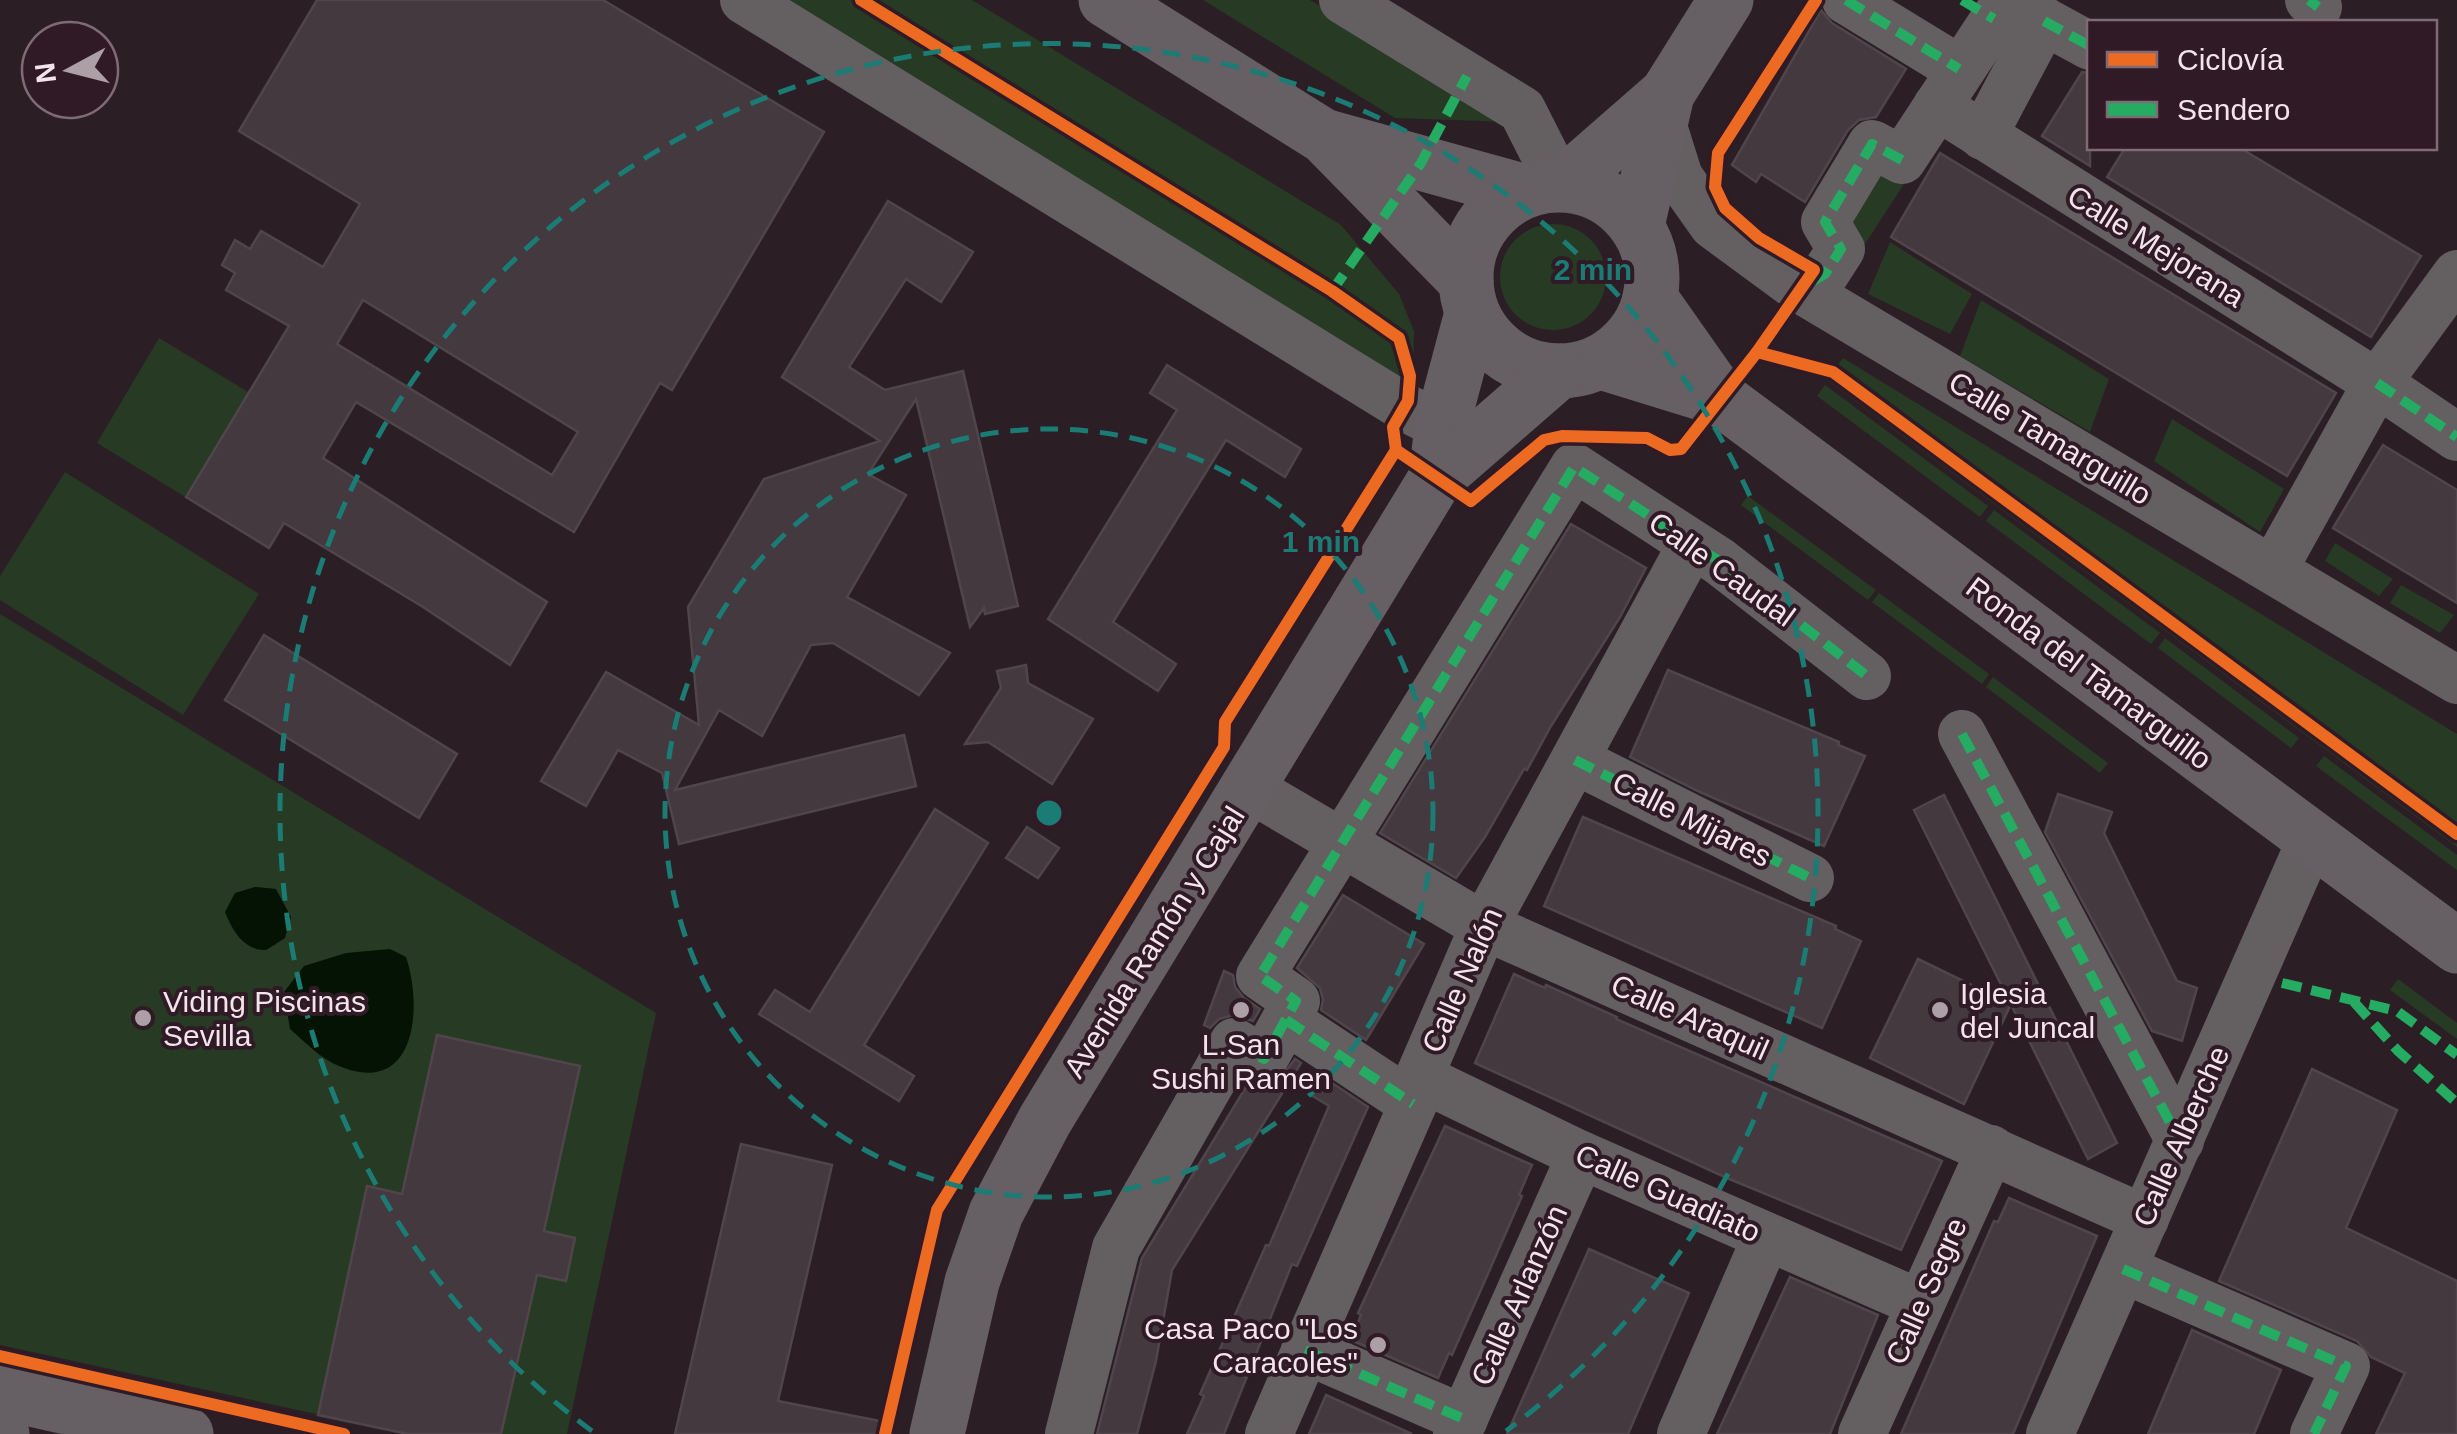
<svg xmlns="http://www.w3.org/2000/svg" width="2457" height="1434" font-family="Arial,sans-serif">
	<rect width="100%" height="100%" fill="#2b1f25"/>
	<g fill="#273a23" fill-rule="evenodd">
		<path d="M779 0H972L1341 225 1399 294 1414 331 1413 393Z"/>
		<path d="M1203 0H1310L1511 122 1395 118Z"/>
		<path d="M1869 159 1904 184 1863 247 1832 225Z"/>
		<circle cx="1553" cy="277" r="53"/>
		<path d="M1890 242 1972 294 1950 334 1868 294Z"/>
		<path d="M1981 300 2109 379 2090 432 1960 356Z"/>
		<path d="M159 338 332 443 269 548 97 443Z"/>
		<path d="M1843 358 2457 734V847L1827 380Z"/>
		<path d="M1825 385 1988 506 1980 517 1817 396Z"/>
		<path d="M2172 419 2284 489 2260 532 2154 461Z"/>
		<path d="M65 472 259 594 183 715 0 600V576Z"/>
		<path d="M1748 496 1876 590 1868 600 1741 505Z"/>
		<path d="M1994 510 2160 633 2151 644 1986 521Z"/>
		<path d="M2335 543 2393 579 2379 596 2325 561Z"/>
		<path d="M2401 585 2454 615 2440 633 2390 603Z"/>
		<path d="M1879 593 1989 674 1982 684 1872 602Z"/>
		<path d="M0 614 656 1013 567 1434H408L0 1345ZM255 887 275 889 276 945 257 950 245 890Z"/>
		<path d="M2165 638 2299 738 2291 748 2158 648Z"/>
		<path d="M1993 677 2108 763 2100 773 1986 687Z"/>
		<path d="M2324 756 2457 855V870L2316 766Z"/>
		<path d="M2398 979 2457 1023V1039L2390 990Z"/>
	</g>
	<g fill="#041303">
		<path d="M255 887 276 889 291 917 285 938 266 950C244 950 233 932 225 912L235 893Z"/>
		<path d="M390 949 406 957C423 1008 416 1098 339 1066 321 1059 305 1042 290 1029L284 992 304 966 346 953Z"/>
	</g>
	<g fill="#43393f" stroke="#50454a" stroke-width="2.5" fill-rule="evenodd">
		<path d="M317 0H603L824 132 672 390 660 383 574 532 356 402 323 458 547 602 510 665 423 607 284 523 269 548 186 497 289 326 226 290 235 273 222 265 235 240 250 249 261 231 323 267 360 204 239 131ZM363 300 578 432 552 475 337 344Z"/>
		<path d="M1821 10 1832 23 1906 69 1876 117 1859 120 1848 130 1805 202 1761 174 1756 182 1732 165Z"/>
		<path d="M2082 72 2090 73V166L2042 136Z"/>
		<path d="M2125 148H2240L2421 256 2371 337 2107 177Z"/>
		<path d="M1940 153 2336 393 2287 476 1891 237Z"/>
		<path d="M888 201 973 252 941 302 906 279 849 367 885 390 963 371 1018 606 985 614 984 608 970 627 916 399 868 474 906 495 847 597 950 653 919 695 833 643 811 645 762 736 719 710 675 790 904 735 916 786 679 844 662 773 618 750 586 806 541 781 606 672 699 725 688 607 764 479 880 441 782 377Z"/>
		<path d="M1167 365 1301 449 1285 477 1226 440 1113 622 1176 664 1158 691 1048 619 1177 410 1150 393Z"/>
		<path d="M2383 445 2457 490V603L2333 528Z"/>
		<path d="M1571 524 1646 568 1620 617 1551 726 1527 770 1524 769 1485 837 1456 878 1380 833Z"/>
		<path d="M264 635 457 754 419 818 225 700Z"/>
		<path d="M1026 665 1028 683 1093 719 1052 784 988 742 965 744 1001 688 997 671Z"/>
		<path d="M1668 670 1839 742 1838 745 1865 756 1824 846 1700 792 1630 757Z"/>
		<path d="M2058 794 2112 812 2104 833 2177 981 2197 988 2182 1041 2152 1031 2045 832Z"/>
		<path d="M1944 795 2117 1143 2088 1159 1914 810Z"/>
		<path d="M935 809 988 843 864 1045 914 1076 899 1101 759 1014 775 990 810 1012Z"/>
		<path d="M1583 817 1836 926 1835 929 1861 941 1822 1028 1544 906Z"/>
		<path d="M1027 827 1059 848 1038 878 1006 858Z"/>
		<path d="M1343 895 1424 944 1366 1040 1321 1010 1323 1000 1320 988 1297 968Z"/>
		<path d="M1918 959 2011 1004 1964 1104 1870 1058Z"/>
		<path d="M1224 971 1233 975 1235 987 1244 998 1260 1009 1253 1021 1233 1015 1219 1019 1210 1028 1204 1025Z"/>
		<path d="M1514 974 1545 988 1546 985 1617 1017 1616 1019 1942 1161 1901 1250 1727 1178 1475 1063Z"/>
		<path d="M437 1035 580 1066 544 1231 575 1238 566 1281 537 1275 501 1434H408L318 1415 367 1186 402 1194Z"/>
		<path d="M1295 1059 1301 1063 1172 1270 1156 1361 1137 1434H1097L1142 1258 1249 1082 1263 1086 1277 1083Z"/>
		<path d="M2312 1069 2397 1110 2346 1228 2457 1281V1434H2376L2405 1373 2371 1357 2357 1341 2219 1281Z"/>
		<path d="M1317 1073 1368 1107 1297 1266 1292 1264 1224 1434H1187L1204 1396 1200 1394 1266 1245 1269 1246 1329 1106 1311 1095Z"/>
		<path d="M1445 1126 1532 1165 1519 1195 1522 1196 1487 1276 1452 1355 1449 1353 1438 1378 1351 1340 1361 1315 1358 1313Z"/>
		<path d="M741 1144 832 1165 778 1401 885 1422 884 1434H675Z"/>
		<path d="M2009 1198 2097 1236 2013 1434H1901L1994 1221 1998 1222Z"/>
		<path d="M1589 1249 1689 1293 1628 1434H1507Z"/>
		<path d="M1790 1277 1878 1315 1830 1434H1717Z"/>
		<path d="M2192 1330 2281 1370 2254 1434H2148Z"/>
		<path d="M1326 1395 1412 1434H1309Z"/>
	</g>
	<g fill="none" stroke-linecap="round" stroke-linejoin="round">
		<g stroke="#645f61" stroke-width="48">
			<path d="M744 0 1404 407 1442 426"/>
			<path d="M1343 0 1522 110 1559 183"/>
			<path d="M1846 0 1959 69"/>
			<path d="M2309 0 2318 7"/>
			<path d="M2044 21 2090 46"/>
			<path d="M1937 106 2377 383 2457 437"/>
			<path d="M1661 120 1679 177 1713 225 1800 289 2457 680"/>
			<path d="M1983 136 2044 21 2015 0"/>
			<path d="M1800 289 1825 274 1841 249 1825 222 1872 144 1902 160 2007 0"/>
			<path d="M2273 570 2377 383 2457 274"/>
			<path d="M1962 734 2180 1141"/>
			<path d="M1575 760 1810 878"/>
			<path d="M1249 788 1484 926 2145 1219"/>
			<path d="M1286 1020 1413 1104"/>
			<path d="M1419 1077 1581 1155 1919 1303"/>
			<path d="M2123 1269 2346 1366 2314 1434"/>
			<path d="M1305 1350 1464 1419"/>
			<path d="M1069 1434 1116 1248 1234 1042 1264 1059 1296 1001 1260 976 1574 467 1719 561 1867 676"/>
			<path d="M1269 1434 1413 1104 1419 1077 1484 926 1692 544"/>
			<path d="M1457 1434 1581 1155"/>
			<path d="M1681 1434 1766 1238"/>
			<path d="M1862 1434 1991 1149"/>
			<path d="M2050 1434 2312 838"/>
		</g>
		<g stroke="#665f63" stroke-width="55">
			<path d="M1106 0 1325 137 1466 281"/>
			<path d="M1327 137 1522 191"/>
			<path d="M1564 184 1667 94"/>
			<circle cx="1559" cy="278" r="93"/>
			<path d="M1637 226 1667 94 1726 0"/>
			<path d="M1650 298 1721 399 2457 946"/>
			<path d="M1601 362 1721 399"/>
			<path d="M1436 478 1442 426 1472 313"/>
			<path d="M0 1392 186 1434"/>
			<path d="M0 1434H2"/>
			<path d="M937 1434 972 1282 996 1213 1045 1120 1436 478 1559 371"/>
		</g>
		<g stroke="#26ab63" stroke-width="10" stroke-dasharray="20 10" stroke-linecap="butt">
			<path d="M1846 0 1959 69"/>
			<path d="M1962 0 1994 19"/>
			<path d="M2309 0 2318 7"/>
			<path d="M2044 21 2090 46"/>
			<path d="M1813 281 1825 274 1841 249 1825 222 1872 144 1902 160"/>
			<path d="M1332 291 1421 163 1467 76"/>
			<path d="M2377 383 2457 437"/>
			<path d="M1962 734 2180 1141"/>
			<path d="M1575 760 1810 878"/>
			<path d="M2282 983 2397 1011 2457 1055"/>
			<path d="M2354 1002 2398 1051 2457 1103"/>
			<path d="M1286 1020 1413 1104"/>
			<path d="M1234 1042 1264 1059 1296 1001 1260 976 1574 467 1719 561 1867 676"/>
			<path d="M2123 1269 2346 1366 2314 1434"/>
			<path d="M1305 1350 1464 1419"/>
		</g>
		<defs>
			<g id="cycleway">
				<path d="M861 0 1332 291 1399 338 1410 376 1408 401 1393 427 1396 450 1471 501 1544 440 1562 436 1647 438 1670 450 1681 449 1757 352"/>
				<path d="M1816 0 1718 153 1715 187 1725 208 1759 238 1814 270 1757 352 1833 372 2457 834"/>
				<path d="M0 1356 344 1434"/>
				<path d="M885 1434 937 1210 1224 747 1225 722 1396 450"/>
			</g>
		</defs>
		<use href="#cycleway" stroke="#301a26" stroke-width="19"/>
		<use href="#cycleway" stroke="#ed6a23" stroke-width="12"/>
	</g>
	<g fill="none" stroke="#1a7c74" stroke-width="5" stroke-dasharray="18 12">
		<circle cx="1049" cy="813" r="384"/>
		<path d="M592 1431A769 769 0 1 1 1506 1431"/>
	</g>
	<g fill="#ad9fa6" stroke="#301a26" stroke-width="4">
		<circle cx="1241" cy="1010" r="10"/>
		<circle cx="1940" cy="1010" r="10"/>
		<circle cx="143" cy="1018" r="10"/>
		<circle cx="1378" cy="1345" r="10"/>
	</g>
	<g text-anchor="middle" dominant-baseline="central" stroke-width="8" stroke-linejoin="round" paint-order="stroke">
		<g font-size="30" fill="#f3e4eb" stroke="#301a26">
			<text transform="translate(2156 246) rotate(32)">Calle Mejorana</text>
			<text transform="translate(2050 438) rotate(31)">Calle Tamarguillo</text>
			<text transform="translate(1722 569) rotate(36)">Calle Caudal</text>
			<text transform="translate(2089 673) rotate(37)">Ronda del Tamarguillo</text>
			<text transform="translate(1692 819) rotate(27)">Calle Mijares</text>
			<text transform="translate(1154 942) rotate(-58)">Avenida Ramón y Cajal</text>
			<text transform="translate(1462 980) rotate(-66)">Calle Nalón</text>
			<text transform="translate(1690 1017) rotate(24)">Calle Araquil</text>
			<text transform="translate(2181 1136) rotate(-66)">Calle Alberche</text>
			<text transform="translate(1668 1193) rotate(24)">Calle Guadiato</text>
			<text transform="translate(1926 1291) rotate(-66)">Calle Segre</text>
			<text transform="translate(1519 1295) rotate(-66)">Calle Arlanzón</text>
		</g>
		<g font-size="30" fill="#f3e4eb" stroke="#301a26" text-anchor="start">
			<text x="1960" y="993">Iglesia<tspan x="1960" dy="34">del Juncal</tspan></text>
			<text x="163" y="1001">Viding Piscinas<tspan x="163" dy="34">Sevilla</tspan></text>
			<text x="1241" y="1044" text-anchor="middle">L.San<tspan x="1241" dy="34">Sushi Ramen</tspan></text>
			<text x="1358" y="1328" text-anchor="end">Casa Paco "Los<tspan x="1358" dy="34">Caracoles"</tspan></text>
		</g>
	</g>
	<circle cx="1049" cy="813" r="15" fill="#1a7c74" stroke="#301a26" stroke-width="5"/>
	<g font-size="30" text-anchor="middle" font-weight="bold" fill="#1a7c74" stroke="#301a26" stroke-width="8" stroke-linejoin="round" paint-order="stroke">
		<text x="1593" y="280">2 min</text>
		<text x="1321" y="552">1 min</text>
	</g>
	<rect x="2087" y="20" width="350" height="130" fill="#301a26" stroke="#7e6b75" stroke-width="2.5"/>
	<rect x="2107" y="52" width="50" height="15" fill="#ed6a23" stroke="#7e6b75" stroke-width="2.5"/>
	<text x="2177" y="70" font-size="30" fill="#f3e4eb">Ciclovía</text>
	<rect x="2107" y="102" width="50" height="15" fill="#26ab63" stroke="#7e6b75" stroke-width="2.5"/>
	<text x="2177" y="120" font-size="30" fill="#f3e4eb">Sendero</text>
	<g transform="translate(70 70) rotate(263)"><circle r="48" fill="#301a26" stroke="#7e6b75" stroke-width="2.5"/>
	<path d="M0-8L18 38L0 25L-18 38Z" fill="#ad9fa6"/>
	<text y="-15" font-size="28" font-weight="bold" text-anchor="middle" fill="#f3e4eb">N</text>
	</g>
</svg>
